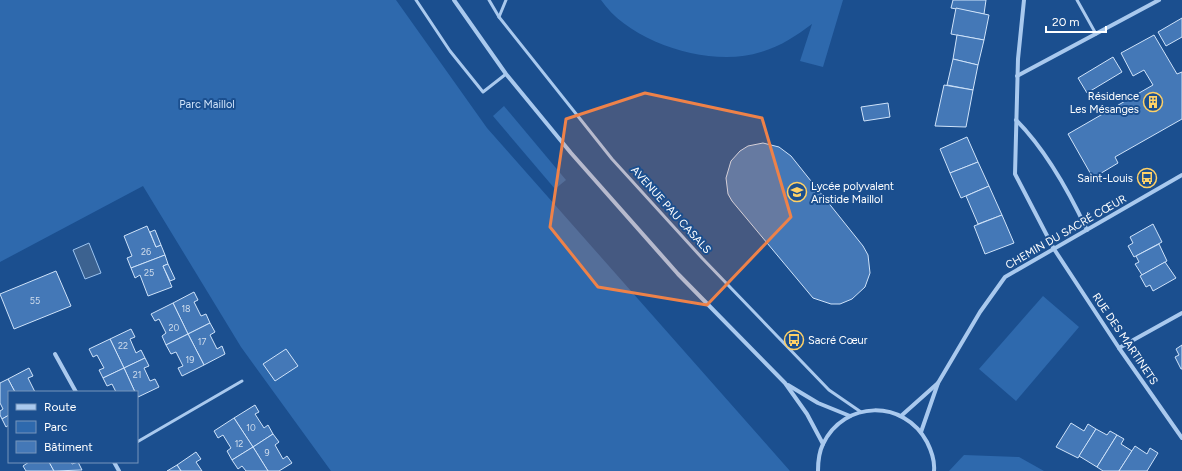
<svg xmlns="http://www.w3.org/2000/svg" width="1182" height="471" font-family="Figtree,sans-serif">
	<rect width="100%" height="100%" fill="#1b4f8f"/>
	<g fill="#2e69ad">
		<path d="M0 0H396L487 128 790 471H331L241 347 143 186 0 262Z"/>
		<path d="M601 0H843L823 67 800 61 812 24C796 36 781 46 761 52 712 68 631 44 601 0Z"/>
		<path d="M504 106 566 180 555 189 493 116Z"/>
		<path d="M1043 296 1079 327 1016 401 979 369Z"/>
		<path d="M964 455 1019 457 1044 471H949Z"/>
	</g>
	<path fill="#3c6290" stroke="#9cc4f0" d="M89 243 101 273 85 279 73 250Z"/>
	<g fill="#4478b7" stroke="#cfe3fa">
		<path d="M953 0H986L984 14 951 8Z"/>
		<path d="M956 8 989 15 984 40 951 34Z"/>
		<path d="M1182 18V37L1166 46 1158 32Z"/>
		<path d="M957 35 984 40 978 65 953 59Z"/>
		<path d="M1154 35 1177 74 1182 72V119L1115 157 1118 163 1093 178 1068 134 1153 85 1144 70 1133 76 1121 53Z"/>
		<path d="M1113 57 1122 72 1087 93 1078 78Z"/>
		<path d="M953 59 978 65 973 90 947 85Z"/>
		<path d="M944 85 973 90 966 127 935 126Z"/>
		<path d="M888 103 890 117 864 121 861 107Z"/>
		<path d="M967 137 978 162 950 173 940 149Z"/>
		<path d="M763 143 779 147 791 156 863 246 868 255 870 273 865 287 852 299 840 304H831L813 298 732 201 728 194 726 178 731 161 740 151 748 146Z"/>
		<path d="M978 162 989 186 961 198 950 173Z"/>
		<path d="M989 186 1002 215 978 224 966 196Z"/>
		<path d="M1002 215 1014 243 985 254 974 226Z"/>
		<path d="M1153 224 1162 242 1134 257 1128 246 1133 243 1130 237Z"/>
		<path d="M147 226 156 247 161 245 165 255 131 268 127 258 132 256 124 236Z"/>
		<path d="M155 230 161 245 156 247 150 232Z"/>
		<path d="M1159 244 1167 261 1142 275 1135 264 1139 262 1136 256Z"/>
		<path d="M165 255 168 264 163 266 172 287 148 296 140 275 135 278 131 268Z"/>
		<path d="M1165 262 1176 278 1153 291 1150 285 1146 287 1140 276Z"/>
		<path d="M168 264 175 279 170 281 163 266Z"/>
		<path d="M56 271 71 306 14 329 0 294Z"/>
		<path d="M194 292 198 300 194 302 201 316 206 314 210 323 188 334 173 303Z"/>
		<path d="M173 303 188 334 166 345 162 336 166 333 159 319 155 321 151 314Z"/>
		<path d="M210 323 215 332 210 335 217 349 222 346 225 354 204 365 188 334Z"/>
		<path d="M131 329 135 337 130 339 136 353 141 350 145 358 124 368 110 339Z"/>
		<path d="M188 334 204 365 182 376 178 368 183 366 176 352 171 354 166 345Z"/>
		<path d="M110 339 124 368 103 378 99 370 104 368 97 355 93 357 89 349Z"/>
		<path d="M1182 345V369H1181L1175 357 1179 355 1176 349Z"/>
		<path d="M286 349 298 366 275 381 263 364Z"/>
		<path d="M145 358 149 366 144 368 150 381 155 379 159 387 138 397 137 392H135L124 368Z"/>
		<path d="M29 368 33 376 28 378 35 392H15L8 379Z"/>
		<path d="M124 368 135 392H116L112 384 107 386 103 378Z"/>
		<path d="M8 379 15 392H9V415L2 419 0 415V411L3 409 0 403V383Z"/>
		<path d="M255 405 259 412 255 414 264 428 268 425 273 434 253 447 234 418Z"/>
		<path d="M9 415V425L6 427 2 419Z"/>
		<path d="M234 418 253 447 232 460 227 451 231 448 223 435 218 438 214 431Z"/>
		<path d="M1071 423 1084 431 1088 424 1096 429 1078 458 1056 447Z"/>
		<path d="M1096 429 1107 435 1110 431 1117 435 1097 467 1079 456Z"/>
		<path d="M273 434 279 442 275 445 283 459 287 456 292 463 279 471H268L253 447Z"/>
		<path d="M1117 435 1124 439 1121 444 1132 451 1119 471H1103L1097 467Z"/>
		<path d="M1135 446 1147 454 1150 448 1158 453 1147 471H1119Z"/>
		<path d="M253 447 268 471H246L242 466 238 469 232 460Z"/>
		<path d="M196 452 201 459 196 462 202 471H181L177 465Z"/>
		<path d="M29 462H49L54 471H26L23 466Z"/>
		<path d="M49 462H71L72 464 78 462 82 470 54 471Z"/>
		<path d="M177 465 181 471H167Z"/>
	</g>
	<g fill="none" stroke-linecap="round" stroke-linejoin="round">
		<g stroke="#a9c9ee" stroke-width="3">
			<path d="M416 0 450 51 483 92 506 74"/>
			<path d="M489 0 499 17 612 159 702 258 829 390 861 412"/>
			<path d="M1077 0 1096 34"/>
			<path d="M499 17 506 0"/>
			<path d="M137 442 242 381"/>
		</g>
		<g stroke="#a9c9ee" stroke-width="4">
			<path d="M454 0 506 74 571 153 678 274 785 383 807 414 823 444"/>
			<path d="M1024 0 1018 59 1015 174 1054 249 1119 348 1182 438"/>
			<path d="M1017 76 1159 0"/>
			<path d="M1016 120C1044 148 1070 194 1087 230"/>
			<path d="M1119 348 1182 313"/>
			<path d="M55 354 76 392"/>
			<path d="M788 385 818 403 850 416"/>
			<path d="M901 416 938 383"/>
			<path d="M921 432 938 383 980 312 1005 277 1182 175"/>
			<path d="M114 462 119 471"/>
			<path d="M818 471C818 462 819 452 823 444 844 400 904 399 927 442 931 450 935 461 934 471"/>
		</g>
	</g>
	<path fill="#ee8249" fill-opacity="0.2" stroke="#ee8249" stroke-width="3" stroke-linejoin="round" d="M645 93 762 118 791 217 707 305 598 287 550 227 566 119Z"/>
	<defs>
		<symbol id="building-ring" viewBox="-11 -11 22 22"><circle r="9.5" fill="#1b4f8f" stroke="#ffd166" stroke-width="1.5"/><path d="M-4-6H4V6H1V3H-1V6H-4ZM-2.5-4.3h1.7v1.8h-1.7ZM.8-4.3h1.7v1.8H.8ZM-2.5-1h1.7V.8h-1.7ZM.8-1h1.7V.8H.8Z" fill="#ffd166"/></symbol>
		<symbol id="bus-ring" viewBox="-11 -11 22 22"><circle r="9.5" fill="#1b4f8f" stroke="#ffd166" stroke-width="1.5"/><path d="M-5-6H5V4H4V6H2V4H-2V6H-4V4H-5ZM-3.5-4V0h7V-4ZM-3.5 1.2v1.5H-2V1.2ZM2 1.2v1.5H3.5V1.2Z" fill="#ffd166"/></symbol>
		<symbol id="school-ring" viewBox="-11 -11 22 22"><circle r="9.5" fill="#1b4f8f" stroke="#ffd166" stroke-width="1.5"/><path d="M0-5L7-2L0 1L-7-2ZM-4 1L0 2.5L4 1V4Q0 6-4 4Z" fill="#ffd166"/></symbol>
	</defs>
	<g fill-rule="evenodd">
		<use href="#building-ring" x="1142" y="91" width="22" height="22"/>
		<use href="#bus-ring" x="1136" y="167" width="22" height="22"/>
		<use href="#school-ring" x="786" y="181" width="22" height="22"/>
		<use href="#bus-ring" x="783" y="329" width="22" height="22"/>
	</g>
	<g text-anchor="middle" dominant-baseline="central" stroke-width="4" stroke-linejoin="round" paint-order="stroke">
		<g font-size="9" fill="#d0dded">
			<text x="146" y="251">26</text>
			<text x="149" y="272">25</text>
			<text x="35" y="300">55</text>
			<text x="186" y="308">18</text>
			<text x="174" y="327">20</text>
			<text x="202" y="341">17</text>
			<text x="123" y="345">22</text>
			<text x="190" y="359">19</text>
			<text x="137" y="374">21</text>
			<text x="251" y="427">10</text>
			<text x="239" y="443">12</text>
			<text x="267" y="452">9</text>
		</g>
		<g font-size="11" fill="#fff" stroke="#1b4f8f" text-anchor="end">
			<text x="1139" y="96">Résidence<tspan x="1139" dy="13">Les Mésanges</tspan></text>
			<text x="1133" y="178">Saint-Louis</text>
			<text x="811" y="186" text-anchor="start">Lycée polyvalent<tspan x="811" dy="13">Aristide Maillol</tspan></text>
			<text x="808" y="340" text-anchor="start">Sacré Cœur</text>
		</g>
		<g font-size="11" fill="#cfe3fa" stroke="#1b4f8f">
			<text x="207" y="104">Parc Maillol</text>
		</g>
		<g font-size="11" fill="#fff" stroke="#1b4f8f">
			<text transform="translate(671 210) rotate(48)">AVENUE PAU CASALS</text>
			<text transform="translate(1066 232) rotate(-30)">CHEMIN DU SACRÉ CŒUR</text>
			<text transform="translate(1125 339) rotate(56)">RUE DES MARTINETS</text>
		</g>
	</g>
	<rect x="8" y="391" width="130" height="72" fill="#1b4f8f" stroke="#7695bc"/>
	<rect x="16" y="404" width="20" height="6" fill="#a9c9ee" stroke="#7695bc"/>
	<text x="44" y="411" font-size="12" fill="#ffffff">Route</text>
	<rect x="16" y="421" width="20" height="12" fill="#2e69ad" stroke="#7695bc"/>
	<text x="44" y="431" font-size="12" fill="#ffffff">Parc</text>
	<rect x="16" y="441" width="20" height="12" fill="#4478b7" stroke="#7695bc"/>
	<text x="44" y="451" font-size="12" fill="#ffffff">Bâtiment</text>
	<path d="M1046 26v6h60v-6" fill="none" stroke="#ffffff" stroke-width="2"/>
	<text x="1052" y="26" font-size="12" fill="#ffffff" stroke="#1b4f8f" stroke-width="3" paint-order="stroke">20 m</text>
</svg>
